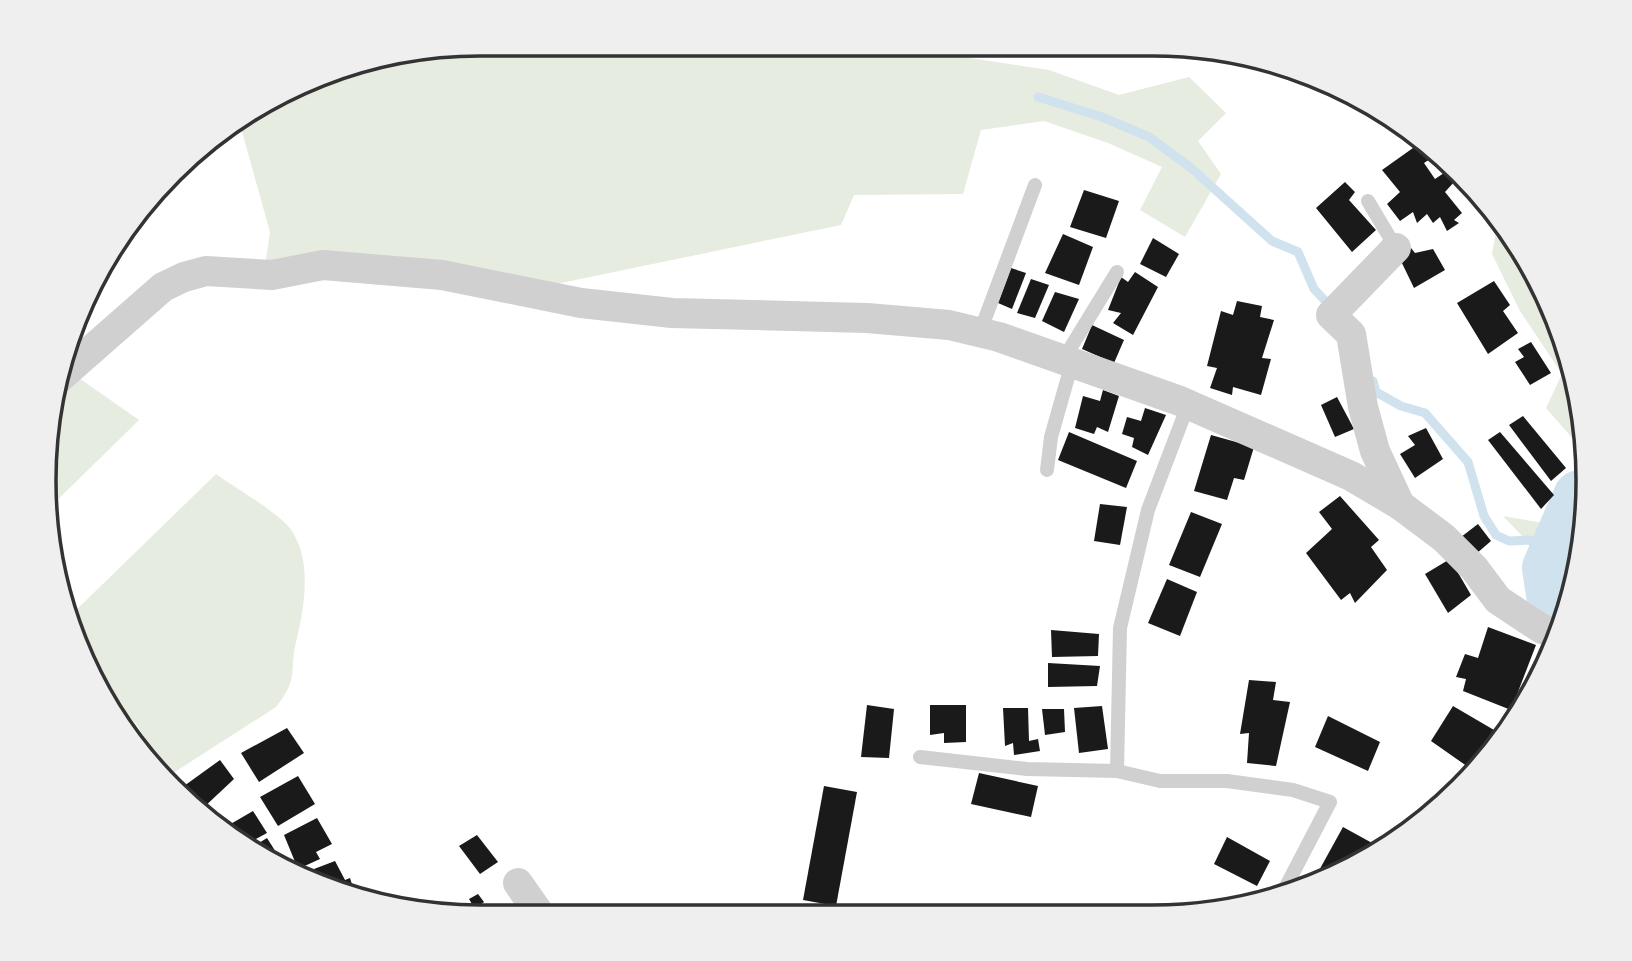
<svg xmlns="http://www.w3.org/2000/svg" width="1632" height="961" font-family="Karla,sans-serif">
	<rect width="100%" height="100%" fill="#fff"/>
	<g fill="#e6ecdf">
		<path d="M481 44H924L923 51 1049 70 1119 95 1189 77 1226 113 1198 141 1221 174 1185 237 1140 210 1162 167 1108 143 1044 121 981 130 963 194 854 195 841 225 556 284 265 267 270 232 239 121 340 67Z"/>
		<path d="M1498 221 1514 238 1580 395V447L1546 408 1562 374 1520 311 1492 254Z"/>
		<path d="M76 376 139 420 45 512 56 392Z"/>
		<path d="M1580 455V497L1545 560 1503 516 1549 524 1576 476Z"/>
		<path d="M216 474C237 489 262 503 282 520 315 549 305 605 296 642 289 673 299 678 276 707L167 777 160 771 139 728 91 672 77 647 70 616Z"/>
	</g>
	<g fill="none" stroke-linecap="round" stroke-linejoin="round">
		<g stroke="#cfe2ee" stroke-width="9">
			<path d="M1038 97 1102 117 1149 137 1190 167 1272 241 1298 252 1314 289 1331 307"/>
			<path d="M1373 381 1376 392 1401 406 1425 413 1468 462 1484 516 1496 535 1509 541 1529 540 1540 547 1549 568"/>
		</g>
		<path stroke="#cfe2ee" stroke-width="54" d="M1557 620 1549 568 1580 497"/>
	</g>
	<g fill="#1a1a1a">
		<path d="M1420 143 1433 157 1424 163 1435 179 1447 171 1455 181 1445 192 1462 213 1454 220 1459 223 1447 231 1440 217 1433 223 1427 214 1417 223 1413 212 1400 221 1387 204 1400 192 1382 170Z"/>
		<path d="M1345 182 1355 192 1349 200 1376 230 1352 252 1316 208Z"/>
		<path d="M1084 190 1119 201 1106 238 1070 227Z"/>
		<path d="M1063 234 1093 247 1079 285 1045 273Z"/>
		<path d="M1153 238 1179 254 1166 277 1140 264Z"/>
		<path d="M1411 248 1415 253 1433 249 1445 270 1414 288 1399 257Z"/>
		<path d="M1011 268 1026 273 1012 309 998 303Z"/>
		<path d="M1135 272 1158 287 1133 335 1113 323 1121 313 1108 310 1121 277 1128 282Z"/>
		<path d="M1031 279 1049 285 1035 318 1017 313Z"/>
		<path d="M1494 281 1510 305 1503 311 1518 333 1488 354 1457 303Z"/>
		<path d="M1055 292 1079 299 1064 332 1042 321Z"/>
		<path d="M1237 301 1262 306 1260 317 1274 320 1262 358 1271 359 1261 395 1233 387 1232 395 1210 388 1217 368 1207 366 1221 311 1233 315Z"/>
		<path d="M1092 325 1124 340 1114 363 1082 349Z"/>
		<path d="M1531 342 1551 373 1530 385 1515 362 1524 357 1518 349Z"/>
		<path d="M1103 390 1119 396 1108 432 1097 427 1094 434 1075 428 1083 396 1100 401Z"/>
		<path d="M1337 397 1354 429 1335 437 1321 405Z"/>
		<path d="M1145 408 1166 415 1148 455 1132 447 1134 438 1122 434 1127 417 1141 421Z"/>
		<path d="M1523 416 1566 468 1551 481 1509 425Z"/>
		<path d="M1426 428 1443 459 1415 478 1400 454 1415 445 1408 436Z"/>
		<path d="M1069 432 1137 461 1126 488 1058 460Z"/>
		<path d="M1500 432 1554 495 1541 509 1488 440Z"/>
		<path d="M1211 435 1254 447 1244 480 1234 478 1227 500 1194 491Z"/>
		<path d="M1340 496 1379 540 1371 547 1387 570 1355 603 1350 593 1341 600 1306 553 1332 529 1319 512Z"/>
		<path d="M1100 504 1127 507 1120 545 1094 541Z"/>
		<path d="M1191 512 1222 524 1200 577 1169 565Z"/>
		<path d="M1478 524 1491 541 1476 554 1461 537Z"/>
		<path d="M1450 559 1471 595 1448 613 1425 574Z"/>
		<path d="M1167 579 1197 592 1180 636 1148 623Z"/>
		<path d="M1488 627 1536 645 1511 710 1463 691 1466 679 1456 677 1465 654 1478 658Z"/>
		<path d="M1051 630 1099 634 1098 656 1052 657Z"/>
		<path d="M1048 663 1100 666 1097 686 1048 687Z"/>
		<path d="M1249 680 1276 682 1273 700 1290 702 1276 766 1247 763 1249 733 1240 734Z"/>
		<path d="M867 705 894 709 889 758 861 757Z"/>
		<path d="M930 705H966V742L944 743V733L930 735Z"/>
		<path d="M1102 706 1108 749 1079 753 1074 708Z"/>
		<path d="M1453 706 1494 730 1471 769 1431 741Z"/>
		<path d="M1003 708H1028L1029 741 1038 739 1040 751 1014 755 1013 743 1005 746Z"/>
		<path d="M1042 709H1064L1065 732 1045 735Z"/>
		<path d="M1328 716 1380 742 1368 771 1315 747Z"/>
		<path d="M287 728 304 753 259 782 241 753Z"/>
		<path d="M220 760 234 779 201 810 184 786Z"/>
		<path d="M979 773 1038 786 1031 817 971 804Z"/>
		<path d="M298 776 315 804 278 826 260 797Z"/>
		<path d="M824 786 857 792 836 906 803 900Z"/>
		<path d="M253 811 267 833 243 846 222 829Z"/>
		<path d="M317 818 332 844 316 852 320 859 298 869 284 835Z"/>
		<path d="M1343 827 1383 849 1370 859 1311 885Z"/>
		<path d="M477 835 498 862 480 874 459 846Z"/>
		<path d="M1227 837 1270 861 1257 886 1214 864Z"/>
		<path d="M267 838 284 865 249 849Z"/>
		<path d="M335 861 345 880 350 878 356 897 340 894 320 884 314 869Z"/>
		<path d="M478 894 484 902 475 909 469 899Z"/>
	</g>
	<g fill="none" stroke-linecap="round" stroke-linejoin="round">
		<g stroke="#d0d0d0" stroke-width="14">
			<path d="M1368 201 1396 248"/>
			<path d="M980 332 1035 185"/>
			<path d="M1063 360 1117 272"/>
			<path d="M1047 470 1051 437 1072 363"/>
			<path d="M920 757 1027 769 1117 771 1120 628 1148 510 1188 405"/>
			<path d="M1117 771 1160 781H1227L1293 790 1330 802 1281 896"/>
		</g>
		<g stroke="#d0d0d0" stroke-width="30">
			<path d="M1396 248 1331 315 1351 334 1363 407 1375 451 1400 505"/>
			<path d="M57 380 163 287 184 277 206 271 272 275 323 265 442 275 581 303 672 313 867 318 949 325 999 337 1180 401 1351 476 1400 505 1444 538 1474 568 1498 600 1542 629 1553 632"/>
			<path d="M518 883 541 916"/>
		</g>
	</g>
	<path d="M0 0H1632V961H0ZM480 56H1152A424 424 0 0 1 1576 480V481A424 424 0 0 1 1152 905H480A424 424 0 0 1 56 481V480A424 424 0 0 1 480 56Z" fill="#efefef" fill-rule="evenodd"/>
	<path fill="none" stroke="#333" stroke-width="3.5" d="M480 56H1152A424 424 0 0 1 1576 480V481A424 424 0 0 1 1152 905H480A424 424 0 0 1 56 481V480A424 424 0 0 1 480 56Z"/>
</svg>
